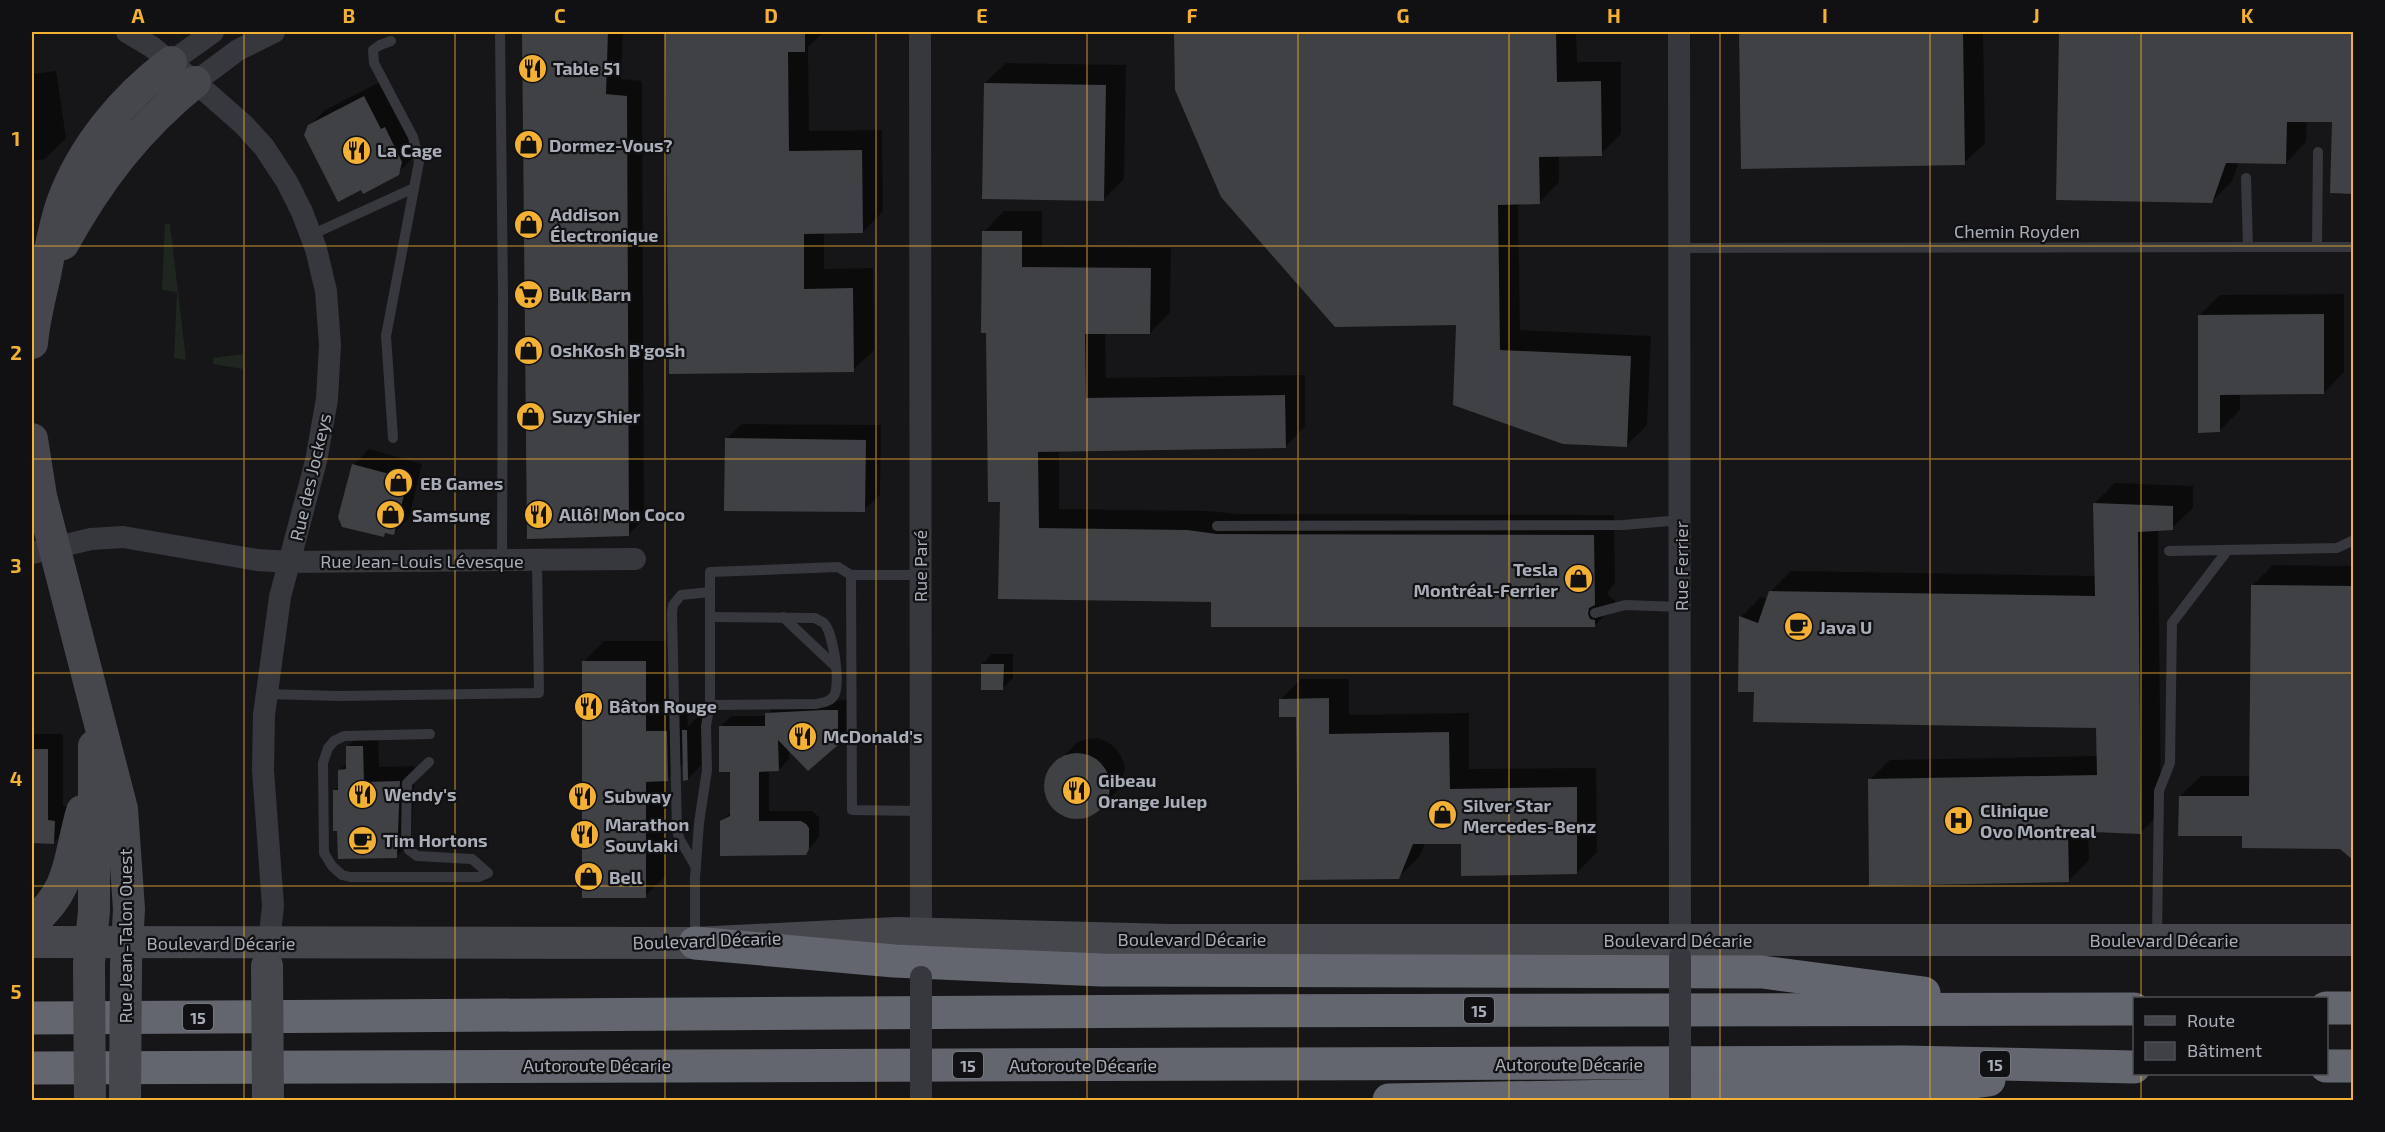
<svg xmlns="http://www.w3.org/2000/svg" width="2385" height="1132" font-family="'Exo 2',sans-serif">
	<rect width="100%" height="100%" fill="#161618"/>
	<g fill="#1e261f">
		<path d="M165 224H170L186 360 174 358 177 292 162 290Z"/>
		<path d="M243 354V369L213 364V358Z"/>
	</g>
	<g fill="#0007">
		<path d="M523 32H623L621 79 642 81 644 519 629 534 528 537Z"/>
		<path d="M667 32H824L808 47 809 131 882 130 883 211 863 232H824V269L873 268 874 350 853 370 670 372Z"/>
		<path d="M1176 32H1576L1577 62H1621V134L1601 154 1559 155V182L1539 203H1518L1520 330 1651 336 1647 425 1627 445 1458 324 1177 90Z"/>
		<path d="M1740 32H1983L1985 143 1964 163 1742 168Z"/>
		<path d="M2061 32H2354V192L2333 121 2307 120 2306 142 2286 163 2239 162 2232 181 2212 201 2057 198Z"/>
		<path d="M1006 63 1126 65 1124 179 1103 200 985 83Z"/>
		<path d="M56 71 66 138 45 159 32 161V74Z"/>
		<path d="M380 82 401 113 414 157 398 173 362 188 309 126 325 110Z"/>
		<path d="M1004 211H1042V247L1171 248 1170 312 1150 333 1105 332 1106 378 1305 375V426L1285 447 1059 450V509L1208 511 1238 514 1614 515 1615 583 1607 593 1611 598 1615 600V605L1595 625 1212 601 1000 598 1001 500 988 332 984 232Z"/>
		<path d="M2344 294V372L2324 393H2240V410L2219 431 2199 316 2220 295Z"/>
		<path d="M742 424 881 425 880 495 864 510 726 439Z"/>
		<path d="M369 449 422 464 409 518 393 534 387 532 384 535 339 517 354 464Z"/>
		<path d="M2115 483 2193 486V508L2172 528 2158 529 2161 812 2140 833 2088 830 2089 860 2068 881 1870 780 1890 760 2098 756 2097 727 1755 691 1741 617 1761 597 1768 599 1770 592 1791 571 2096 576 2095 503Z"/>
		<path d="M2273 565 2354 566V859L2341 847 2244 835 2180 796 2201 776H2251L2252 586Z"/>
		<path d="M604 641H666V711H687L688 727 704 710 708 758 688 779 684 763 666 780V876L645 896 584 661Z"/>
		<path d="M992 654H1013V678L1003 688 982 664Z"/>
		<path d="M1301 679H1349V715L1469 713V769L1596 768 1597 852 1577 873 1462 842 1425 843 1419 857 1399 877 1298 715 1281 699Z"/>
		<path d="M848 700V733L837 744 789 749V759L779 770H769V811H812L819 817V837L805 854 721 822 731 812V770L721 726 731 716H767L777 703Z"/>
		<path d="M378 731 379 767 415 766 411 842 396 857 334 791 340 786V770L347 763V747L362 732Z"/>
		<path d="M32 734H63V806H70L69 827 53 843 32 842Z"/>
		<path d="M1097 738 1108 742 1116 749 1122 758 1125 768 1119 789 1095 813 1075 818 1057 811 1050 804 1045 784 1047 775 1076 743 1086 739Z"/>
	</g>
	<g fill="#404145">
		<path d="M522 32H608L606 94 627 96 629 536 527 539Z"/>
		<path d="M665 32 805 33V52H788L789 151 862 150 863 233 804 234V289L853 288 854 372 669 374Z"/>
		<path d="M1174 32H1556L1557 82 1601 81 1602 156 1539 157 1540 204 1498 205 1500 350 1631 356 1627 447 1563 444 1453 405 1456 325 1335 327 1221 197 1175 90Z"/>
		<path d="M1739 32H1963L1965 165 1741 169Z"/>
		<path d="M2059 32H2354V194L2330 193 2332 122H2287L2286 164 2226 163 2212 203 2056 200Z"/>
		<path d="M984 83 1106 85 1104 201 982 199Z"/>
		<path d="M364 96 381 129 385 127 402 162 399 175 363 194 361 190 338 202 304 135 308 125Z"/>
		<path d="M982 231H1022V267L1151 268 1150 334H1085L1086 398 1285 395 1286 448 1038 452 1039 528 1187 530 1217 534 1594 535 1595 605 1589 608 1588 614 1590 619 1595 620V627H1211V602L998 599 1000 502H988L986 333H981Z"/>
		<path d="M2324 314V394L2220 395V432L2198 433V315Z"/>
		<path d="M725 438 866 440 865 512 724 511Z"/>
		<path d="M352 464 408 479 394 535 385 533 384 537 342 527 338 517Z"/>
		<path d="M2093 503 2173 506V530L2138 532 2141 834 2068 831 2069 882 1869 886 1868 779 2097 775 2096 728 1753 722 1754 692H1738L1739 616 1758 623 1769 591 2095 596Z"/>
		<path d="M2251 585 2354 586V861L2340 849 2242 848V836H2178L2179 796H2249Z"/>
		<path d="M582 661H646V731H667L668 781 646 782V898H582Z"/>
		<path d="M981 664H1004L1003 690H981Z"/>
		<path d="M1329 698V734L1449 732 1450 789 1577 787V874L1461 876V844H1413L1399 879 1298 880 1296 717H1279V699Z"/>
		<path d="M823 710H838V745L808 771 778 740 779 771 759 772V821H801L806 824 809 828V849L806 855 720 856V821L730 816V772H719V726H765V713Z"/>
		<path d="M682 730H687L688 780 683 781Z"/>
		<path d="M346 746H363L364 782 400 781 397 858 338 859 337 831H333V790H338V770L346 769Z"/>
		<path d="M32 749H48V820L55 821 54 844 32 843Z"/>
		<circle cx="1077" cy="786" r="33"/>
	</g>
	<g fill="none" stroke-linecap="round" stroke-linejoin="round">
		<g stroke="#37383d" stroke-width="10">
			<path d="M500 32 503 296 502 560"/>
			<path d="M391 41 380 45 373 50 374 63 413 137 419 162 386 336 393 438"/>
			<path d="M2246 178 2248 247"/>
			<path d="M311 235 414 188"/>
			<path d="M2317 246 2318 152"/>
			<path d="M1680 248 2354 247"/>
			<path d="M1217 526 1623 525 1681 520"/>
			<path d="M2169 551 2337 548 2354 540"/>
			<path d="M920 575H851L852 810 920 811"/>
			<path d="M1595 613 1625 605 1680 607"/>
			<path d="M783 617 835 666"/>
			<path d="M266 694 340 696 539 693 537 560"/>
			<path d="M710 705 816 704C822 703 829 702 833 697 842 686 833 633 824 623 821 621 818 620 815 618L710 617"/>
			<path d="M429 762 407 783 406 838 409 850 417 856 472 859 488 873 479 877H350L342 875 332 866 324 853 323 763 328 748 334 741 344 736 430 734"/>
			<path d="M696 867 680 840 677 831 672 613 673 605 681 595 710 592"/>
			<path d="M2157 937 2159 791 2170 763 2172 623 2227 551"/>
			<path d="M695 940V878L699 823 707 770 706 726 710 702V572L838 567 851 575"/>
		</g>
		<g stroke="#37383d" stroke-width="22">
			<path d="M127 32 152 47 195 82 244 125 264 147 287 182 302 212 316 249 326 291 330 345 327 399 316 461 280 597 264 715 263 770 273 906 269 943"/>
			<path d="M920 32 921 948"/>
			<path d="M1679 32 1680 954"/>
			<path d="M171 62 213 32"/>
			<path d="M195 82 238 50 274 32"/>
			<path d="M32 553 91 539 123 537 257 560 290 562 635 559"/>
		</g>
		<g stroke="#45474d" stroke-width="32">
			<path d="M63 244C99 179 137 129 195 82"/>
			<path d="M32 343C34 320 40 298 45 275 50 251 54 226 62 203 82 147 124 97 171 62"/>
			<path d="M32 439 41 496 122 809 129 909 126 964"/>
			<path d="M32 923C73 888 68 859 82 811"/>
			<path d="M32 942 695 943 896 933 1171 940H2354"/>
			<path d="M89 963 94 911V746"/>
		</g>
		<g stroke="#63666e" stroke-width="33">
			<path d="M695 943 894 961 1101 970 1762 972 1924 993"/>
			<path d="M2326 1008H2354"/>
			<path d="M32 1018 1195 1011 2134 1009"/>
			<path d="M2326 1066H2354"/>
			<path d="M32 1068 1905 1062 2134 1067"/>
			<path d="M1389 1100 1904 1091 1989 1080"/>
		</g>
		<g stroke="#37383d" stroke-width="22">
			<path d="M921 1100V977"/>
			<path d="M1680 1100V957"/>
		</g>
		<g stroke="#45474d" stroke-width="32">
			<path d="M267 966 268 1100"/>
			<path d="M89 967 90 1100"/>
			<path d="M125 1100 126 966"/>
		</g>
	</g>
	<path fill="none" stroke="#f2b134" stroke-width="1.5" stroke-opacity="0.55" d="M244 32V1100M455 32V1100M665 32V1100M876 32V1100M1087 32V1100M1298 32V1100M1509 32V1100M1720 32V1100M1930 32V1100M2141 32V998M32 246H2354M32 459H2354M32 673H2354M32 886H2354M2141 1074V1100"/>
	<defs>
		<symbol id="restaurant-disc" viewBox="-11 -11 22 22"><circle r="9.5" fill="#f2b134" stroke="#111113"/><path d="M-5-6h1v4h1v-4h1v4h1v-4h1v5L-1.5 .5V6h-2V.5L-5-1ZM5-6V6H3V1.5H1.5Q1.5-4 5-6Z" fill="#111"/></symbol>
		<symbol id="shop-disc" viewBox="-11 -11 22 22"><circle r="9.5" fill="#f2b134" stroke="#111113"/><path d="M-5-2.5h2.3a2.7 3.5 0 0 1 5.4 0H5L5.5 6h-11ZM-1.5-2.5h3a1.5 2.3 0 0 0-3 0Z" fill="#111"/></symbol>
		<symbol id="supermarket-disc" viewBox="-11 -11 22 22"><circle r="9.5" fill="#f2b134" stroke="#111113"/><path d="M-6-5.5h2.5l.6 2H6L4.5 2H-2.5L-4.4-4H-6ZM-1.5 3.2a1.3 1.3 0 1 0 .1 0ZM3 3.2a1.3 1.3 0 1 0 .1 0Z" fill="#111"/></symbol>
		<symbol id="cafe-disc" viewBox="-11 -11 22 22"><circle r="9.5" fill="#f2b134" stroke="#111113"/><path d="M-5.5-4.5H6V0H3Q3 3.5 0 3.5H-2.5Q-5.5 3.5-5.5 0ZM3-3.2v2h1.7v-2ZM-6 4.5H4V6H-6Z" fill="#111"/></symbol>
		<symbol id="hospital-disc" viewBox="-11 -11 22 22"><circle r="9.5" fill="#f2b134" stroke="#111113"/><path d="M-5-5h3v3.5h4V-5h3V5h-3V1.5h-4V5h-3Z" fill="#111"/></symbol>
	</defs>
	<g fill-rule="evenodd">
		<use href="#restaurant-disc" x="516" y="52" width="33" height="33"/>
		<use href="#shop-disc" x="512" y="128" width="33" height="33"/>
		<use href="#restaurant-disc" x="340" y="134" width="33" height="33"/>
		<use href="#shop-disc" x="512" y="208" width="33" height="33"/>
		<use href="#supermarket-disc" x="512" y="278" width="33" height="33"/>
		<use href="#shop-disc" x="512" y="334" width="33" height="33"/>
		<use href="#shop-disc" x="514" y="400" width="33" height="33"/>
		<use href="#shop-disc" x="382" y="466" width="33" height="33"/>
		<use href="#restaurant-disc" x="522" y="498" width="33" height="33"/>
		<use href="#shop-disc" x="374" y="498" width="33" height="33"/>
		<use href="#shop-disc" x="1562" y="562" width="33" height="33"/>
		<use href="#cafe-disc" x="1782" y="610" width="33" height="33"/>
		<use href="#restaurant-disc" x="572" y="690" width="33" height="33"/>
		<use href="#restaurant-disc" x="786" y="720" width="33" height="33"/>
		<use href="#restaurant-disc" x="1060" y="774" width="33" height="33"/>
		<use href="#restaurant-disc" x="346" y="778" width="33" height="33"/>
		<use href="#restaurant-disc" x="566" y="780" width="33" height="33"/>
		<use href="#shop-disc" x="1426" y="798" width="33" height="33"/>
		<use href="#hospital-disc" x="1942" y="804" width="33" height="33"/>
		<use href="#restaurant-disc" x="568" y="818" width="33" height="33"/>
		<use href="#cafe-disc" x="346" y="824" width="33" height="33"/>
		<use href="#shop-disc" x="572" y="860" width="33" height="33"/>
	</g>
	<g text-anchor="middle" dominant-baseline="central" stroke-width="4.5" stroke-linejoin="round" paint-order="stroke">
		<g fill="#111113" stroke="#7b7e86" stroke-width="1.5">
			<rect x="1464" y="997" width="30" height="26" rx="4.5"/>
			<rect x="183" y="1004" width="30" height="26" rx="4.5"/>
			<rect x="1980" y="1051" width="30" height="26" rx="4.5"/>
			<rect x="953" y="1052" width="30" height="26" rx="4.5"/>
		</g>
		<g font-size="16" font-weight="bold" fill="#a8adb8">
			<text x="1479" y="1010">15</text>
			<text x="198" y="1017">15</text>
			<text x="1995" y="1064">15</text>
			<text x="968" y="1065">15</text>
		</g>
		<g font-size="18" font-weight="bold" fill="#a8adb8" stroke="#111113" text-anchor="start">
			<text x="553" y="68">Table 51</text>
			<text x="549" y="145">Dormez-Vous?</text>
			<text x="377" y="150">La Cage</text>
			<text x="550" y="214">Addison<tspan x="550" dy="21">Électronique</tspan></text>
			<text x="549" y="294">Bulk Barn</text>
			<text x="550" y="350">OshKosh B'gosh</text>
			<text x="552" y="416">Suzy Shier</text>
			<text x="420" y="483">EB Games</text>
			<text x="559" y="514">Allô! Mon Coco</text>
			<text x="412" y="515">Samsung</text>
			<text x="1558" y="569" text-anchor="end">Tesla<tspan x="1558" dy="21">Montréal-Ferrier</tspan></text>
			<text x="1819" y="627">Java U</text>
			<text x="609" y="706">Bâton Rouge</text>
			<text x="823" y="736">McDonald's</text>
			<text x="1098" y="780">Gibeau<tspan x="1098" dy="21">Orange Julep</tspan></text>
			<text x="384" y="794">Wendy's</text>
			<text x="604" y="796">Subway</text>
			<text x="1463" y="805">Silver Star<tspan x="1463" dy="21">Mercedes-Benz</tspan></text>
			<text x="1980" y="810">Clinique<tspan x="1980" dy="21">Ovo Montreal</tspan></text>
			<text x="605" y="824">Marathon<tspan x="605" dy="21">Souvlaki</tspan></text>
			<text x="383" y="840">Tim Hortons</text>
			<text x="609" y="877">Bell</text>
		</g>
		<g font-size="18" fill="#a8adb8" stroke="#111113">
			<text x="2017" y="231">Chemin Royden</text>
			<text transform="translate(310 477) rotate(-77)">Rue des Jockeys</text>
			<text x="422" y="561">Rue Jean-Louis Lévesque</text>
			<text transform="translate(920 566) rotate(-90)">Rue Paré</text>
			<text transform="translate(1681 566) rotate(-90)">Rue Ferrier</text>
			<text transform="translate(125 936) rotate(-90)">Rue Jean-Talon Ouest</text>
			<text x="1192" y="939">Boulevard Décarie</text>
			<text transform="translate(707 940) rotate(-2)">Boulevard Décarie</text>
			<text x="1678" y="940">Boulevard Décarie</text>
			<text x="2164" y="940">Boulevard Décarie</text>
			<text x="221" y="943">Boulevard Décarie</text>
			<text x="1569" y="1064">Autoroute Décarie</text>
			<text x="597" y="1065">Autoroute Décarie</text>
			<text x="1083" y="1065">Autoroute Décarie</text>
		</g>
	</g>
	<rect width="2385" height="1132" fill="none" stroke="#111113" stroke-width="66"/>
	<rect x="2133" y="997" width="195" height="78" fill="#111113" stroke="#4d4f55" stroke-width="1.5"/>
	<rect x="2145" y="1016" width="30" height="9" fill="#45474d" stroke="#4d4f55" stroke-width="1.5"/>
	<text x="2187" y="1027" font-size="18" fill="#a8adb8">Route</text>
	<rect x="2145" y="1042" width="30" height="18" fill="#404145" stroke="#4d4f55" stroke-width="1.5"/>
	<text x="2187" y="1057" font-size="18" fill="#a8adb8">Bâtiment</text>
	<rect x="33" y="33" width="2319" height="1066" fill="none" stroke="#f2b134" stroke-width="2"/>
	<g font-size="20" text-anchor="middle" font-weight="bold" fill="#f2b134">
		<text x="138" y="23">A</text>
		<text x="349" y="23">B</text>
		<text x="560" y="23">C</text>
		<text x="771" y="23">D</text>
		<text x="982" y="23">E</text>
		<text x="1192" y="23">F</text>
		<text x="1403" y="23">G</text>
		<text x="1614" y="23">H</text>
		<text x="1825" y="23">I</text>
		<text x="2036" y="23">J</text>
		<text x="2247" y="23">K</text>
		<text x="16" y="146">1</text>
		<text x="16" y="360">2</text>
		<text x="16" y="573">3</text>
		<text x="16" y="786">4</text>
		<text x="16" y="999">5</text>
	</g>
</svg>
